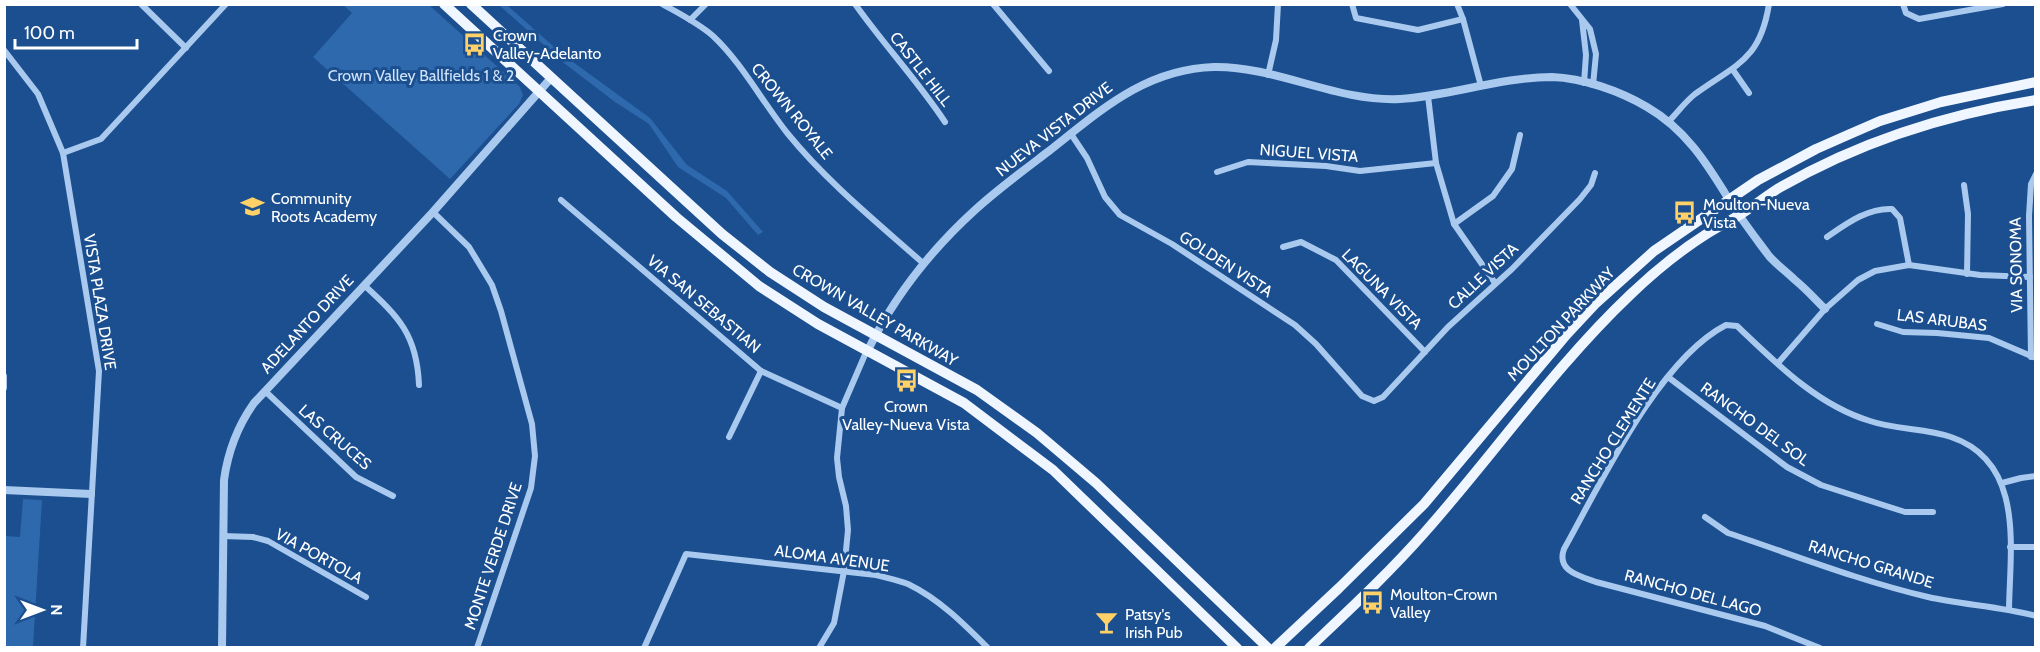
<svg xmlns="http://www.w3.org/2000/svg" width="2040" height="652" font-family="Cabin,sans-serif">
	<rect width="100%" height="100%" fill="#1b4f8f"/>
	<g fill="#2e69ad">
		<path d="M343 5H429L520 87 523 95 519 104 450 179 313 57 352 13Z"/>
		<path d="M499 5H507L562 54 650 118 687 165 727 191 763 232 758 235 726 198 678 167 649 124 615 102 564 63Z"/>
		<path d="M23 499 42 500 33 647H5V536L20 537Z"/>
	</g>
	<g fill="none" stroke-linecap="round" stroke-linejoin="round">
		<g stroke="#a9c9ee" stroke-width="6">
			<path d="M141 4 186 48"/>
			<path d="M662 4C680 14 698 23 713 36 742 63 763 103 788 134 828 183 878 223 924 264"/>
			<path d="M855 4C884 45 918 81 945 122"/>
			<path d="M993 4 1049 71"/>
			<path d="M1352 4 1356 18 1418 30 1463 19"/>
			<path d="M1457 4 1463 19 1481 86"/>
			<path d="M1570 4 1590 29 1596 54 1593 85"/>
			<path d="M1903 4 1906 13 1919 19 2003 4"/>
			<path d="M690 20 706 4"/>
			<path d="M1582 20 1586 55 1584 83"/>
			<path d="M4 50 38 94 63 153 99 371 83 648"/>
			<path d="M1733 70 1749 93"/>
			<path d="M1268 75 1276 40 1278 4"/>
			<path d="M1428 96 1436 163 1454 224 1495 283"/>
			<path d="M1669 121C1677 113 1685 102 1695 94 1736 64 1760 61 1769 4"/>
			<path d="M1071 134 1087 158 1105 197 1120 215 1172 244 1295 325 1316 344 1362 396 1374 401 1383 397 1448 327 1512 269 1580 199 1591 185 1595 173"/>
			<path d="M63 153 101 139 226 4"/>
			<path d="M1217 172 1248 162 1326 166 1360 171 1436 163"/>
			<path d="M1964 185 1968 214 1967 274"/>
			<path d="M561 200 761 371 842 408"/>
			<path d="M433 212 469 247 492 285 501 311 532 424 535 456 531 488 477 648"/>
			<path d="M1454 224 1493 196 1512 169 1520 135"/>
			<path d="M1827 237C1846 224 1867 208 1892 209L1900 218 1909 265"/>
			<path d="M1283 247 1301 242 1336 260 1425 352"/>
			<path d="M364 285C399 317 417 335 419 385"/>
			<path d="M1877 324 1903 332 1937 333 1989 338 2036 358"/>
			<path d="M2031 357 2029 216 2031 184 2036 174"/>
			<path d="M1778 363 1825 309 1858 280 1875 271 1909 265 1980 275 2030 277"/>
			<path d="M4 376V388"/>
			<path d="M1668 377 1787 467 1821 485 1905 512H1933"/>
			<path d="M265 391 356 477 393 496"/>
			<path d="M729 437 761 371"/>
			<path d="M2002 483 2021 478 2036 476"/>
			<path d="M1705 517 1728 533C1794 555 1860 581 1928 597 1963 605 2000 606 2036 616"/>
			<path d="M223 536 253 537 268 541 366 597"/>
			<path d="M2010 547H2036"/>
			<path d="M644 648 686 554 876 575C887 578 898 580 908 584 939 599 963 623 988 648"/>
			<path d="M819 648 834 623 844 571 848 530 846 506 839 477 837 458 842 408 867 350"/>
			<path d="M1820 648 1765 626 1596 582C1580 576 1556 571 1564 549 1601 483 1658 360 1726 325L1737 326C1776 363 1817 405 1870 421 1896 430 1925 428 1951 437 2025 462 2010 548 2009 609"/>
		</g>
		<g stroke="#a9c9ee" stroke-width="8">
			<path d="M868 350C894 297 931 250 975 210 998 189 1024 170 1049 151 1100 111 1145 69 1214 67 1277 66 1336 102 1400 99 1451 96 1500 77 1552 77 1583 78 1620 91 1647 107 1685 129 1706 162 1728 198 1740 218 1755 237 1769 256 1777 265 1787 272 1795 280 1806 289 1815 299 1825 309"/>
			<path d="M4 490 91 494"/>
			<path d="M222 648 224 480C228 451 237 427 254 403L433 212 551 78"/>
		</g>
		<g stroke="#f0f6ff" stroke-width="10">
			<path d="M444 4 676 217 759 286 818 324 964 403 1053 470 1237 648"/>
			<path d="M471 4 722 234 770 272 824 307 977 390 1037 433 1096 483 1268 648"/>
			<path d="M1275 648 1339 588 1424 504 1567 334 1595 304 1654 251 1758 180 1816 149 1850 134 1880 121 1941 102 2036 82"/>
			<path d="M1309 648C1349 610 1389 573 1425 532 1495 453 1555 366 1631 294 1654 272 1681 250 1708 233 1719 226 1730 221 1741 214 1754 206 1766 196 1779 188 1857 143 1947 114 2036 100"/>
		</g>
	</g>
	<defs>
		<symbol id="bus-bare" viewBox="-9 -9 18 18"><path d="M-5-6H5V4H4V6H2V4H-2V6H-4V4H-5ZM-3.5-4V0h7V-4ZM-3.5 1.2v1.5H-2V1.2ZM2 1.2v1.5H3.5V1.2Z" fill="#ffd166" stroke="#1b4f8f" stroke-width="2.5" paint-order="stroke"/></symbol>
		<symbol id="school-bare" viewBox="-9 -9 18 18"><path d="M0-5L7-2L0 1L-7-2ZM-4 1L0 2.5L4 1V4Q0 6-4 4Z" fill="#ffd166" stroke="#1b4f8f" stroke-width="2.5" paint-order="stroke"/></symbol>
		<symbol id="bar-bare" viewBox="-9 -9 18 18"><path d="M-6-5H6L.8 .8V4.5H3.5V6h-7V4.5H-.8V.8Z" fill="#ffd166" stroke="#1b4f8f" stroke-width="2.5" paint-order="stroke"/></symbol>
	</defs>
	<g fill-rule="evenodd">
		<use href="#bus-bare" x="458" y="28" width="33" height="33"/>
		<use href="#school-bare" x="236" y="190" width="33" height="33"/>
		<use href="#bus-bare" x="1668" y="196" width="33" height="33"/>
		<use href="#bus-bare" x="890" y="364" width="33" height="33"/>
		<use href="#bus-bare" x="1356" y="586" width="33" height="33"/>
		<use href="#bar-bare" x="1090" y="606" width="33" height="33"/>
	</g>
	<g text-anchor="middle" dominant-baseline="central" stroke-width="6" stroke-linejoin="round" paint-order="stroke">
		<g font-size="16" fill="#fff" stroke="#1b4f8f" text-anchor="start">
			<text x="493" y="35">Crown<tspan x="493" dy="18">Valley-Adelanto</tspan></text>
			<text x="271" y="198">Community<tspan x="271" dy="18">Roots Academy</tspan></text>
			<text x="1703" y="204">Moulton-Nueva<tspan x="1703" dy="18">Vista</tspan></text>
			<text x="906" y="406" text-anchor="middle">Crown<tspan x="906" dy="18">Valley-Nueva Vista</tspan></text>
			<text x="1390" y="594">Moulton-Crown<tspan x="1390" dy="18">Valley</tspan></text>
			<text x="1125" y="614">Patsy's<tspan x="1125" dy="18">Irish Pub</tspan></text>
		</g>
		<g font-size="16" fill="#fff" stroke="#1b4f8f">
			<text transform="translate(921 69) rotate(52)">CASTLE HILL</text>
			<text transform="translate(792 111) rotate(51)">CROWN ROYALE</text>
			<text transform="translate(1054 129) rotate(-38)">NUEVA VISTA DRIVE</text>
			<text transform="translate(1309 153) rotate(4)">NIGUEL VISTA</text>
			<text transform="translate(1226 264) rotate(33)">GOLDEN VISTA</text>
			<text transform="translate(2016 265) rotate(-91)">VIA SONOMA</text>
			<text transform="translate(1483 276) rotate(-43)">CALLE VISTA</text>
			<text transform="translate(1382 289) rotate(45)">LAGUNA VISTA</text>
			<text transform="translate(100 302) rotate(81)">VISTA PLAZA DRIVE</text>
			<text transform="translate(704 304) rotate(40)">VIA SAN SEBASTIAN</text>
			<text transform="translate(875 315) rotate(30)">CROWN VALLEY PARKWAY</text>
			<text transform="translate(1942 320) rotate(7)">LAS ARUBAS</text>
			<text transform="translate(307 324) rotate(-47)">ADELANTO DRIVE</text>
			<text transform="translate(1561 324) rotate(-47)">MOULTON PARKWAY</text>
			<text transform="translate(1755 424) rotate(36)">RANCHO DEL SOL</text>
			<text transform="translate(335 437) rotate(41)">LAS CRUCES</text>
			<text transform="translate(1613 441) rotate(-58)">RANCHO CLEMENTE</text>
			<text transform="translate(319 556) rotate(29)">VIA PORTOLA</text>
			<text transform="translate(493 556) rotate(-72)">MONTE VERDE DRIVE</text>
			<text transform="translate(832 558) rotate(8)">ALOMA AVENUE</text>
			<text transform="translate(1871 564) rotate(17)">RANCHO GRANDE</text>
			<text transform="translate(1693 593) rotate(15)">RANCHO DEL LAGO</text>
		</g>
		<g font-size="16" fill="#cfe3fa" stroke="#1b4f8f">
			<text x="421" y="75">Crown Valley Ballfields 1 &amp; 2</text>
		</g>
	</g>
	<rect width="2040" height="652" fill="none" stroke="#ffffff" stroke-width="12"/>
	<g transform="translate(42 610) rotate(90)" stroke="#1b4f8f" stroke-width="4.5" paint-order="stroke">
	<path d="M0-4.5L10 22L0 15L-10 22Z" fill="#ffffff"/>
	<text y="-9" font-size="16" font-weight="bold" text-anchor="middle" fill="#ffffff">N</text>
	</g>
	<path d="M15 39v9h122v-9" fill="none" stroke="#ffffff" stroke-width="3"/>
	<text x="24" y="39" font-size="18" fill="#ffffff" stroke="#1b4f8f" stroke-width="4.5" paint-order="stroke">100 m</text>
</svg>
